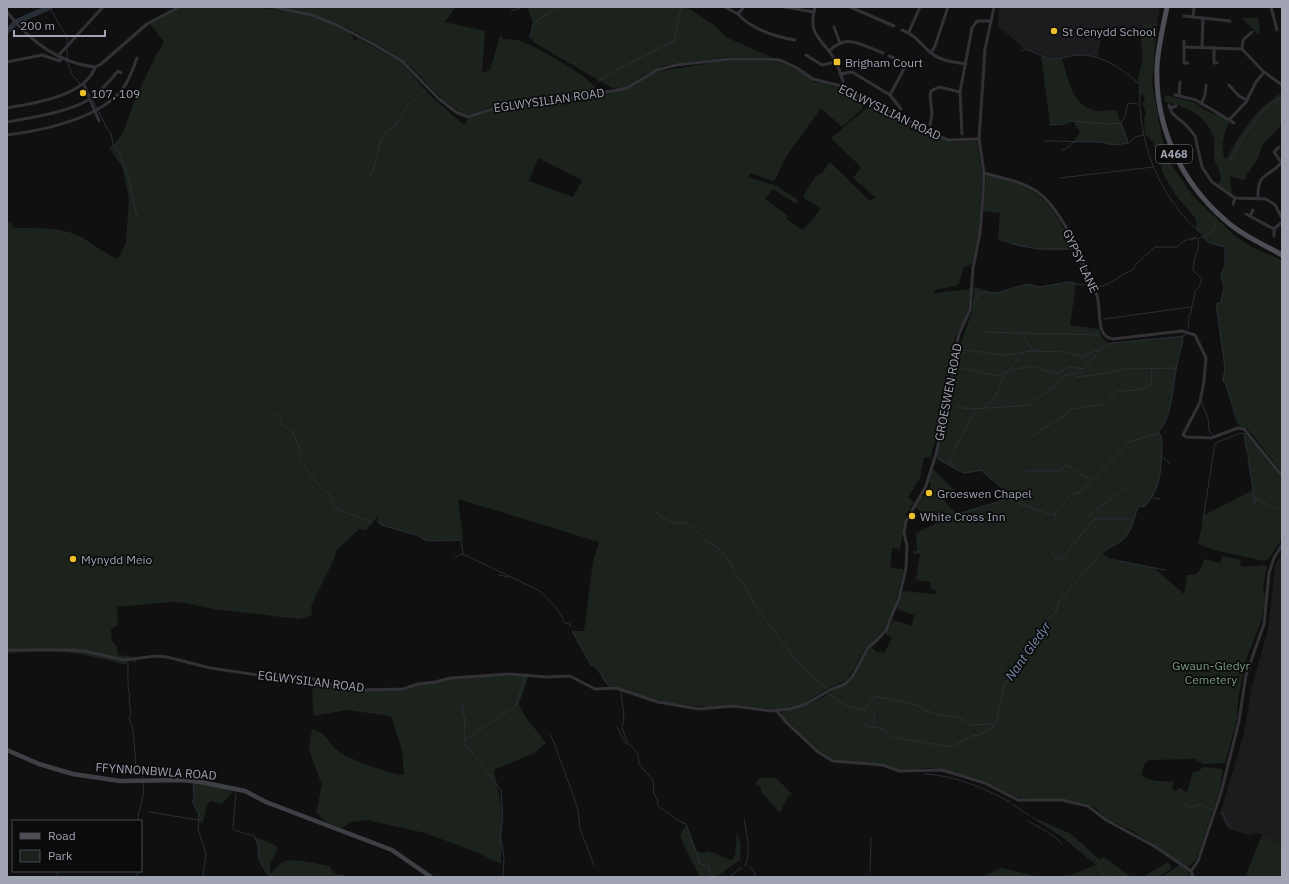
<svg xmlns="http://www.w3.org/2000/svg" width="1289" height="884" font-family="'IBM Plex Sans',sans-serif">
	<rect width="100%" height="100%" fill="#101011"/>
	<g fill="#1c1c1e">
		<path d="M999 7H1160L1157 24H1147L1142 36 1104 27 1097 58 1083 55 1057 59 1025 49 998 26Z"/>
		<path d="M1282 554V843L1257 833 1249 835 1231 830 1228 829 1220 814 1244 733 1252 686 1268 630 1275 565Z"/>
	</g>
	<g fill="#1c231d" fill-rule="evenodd">
		<path d="M182 7C232 7 313 2 353 36V41L359 39 401 62 432 97 464 125 468 119 506 106 560 102 593 94 619 91 630 88 656 72 728 60H775L795 68 816 83 818 82 844 89 863 100 865 103 861 110 842 127 821 108 787 155 774 181 750 173 748 177 777 186 798 200 796 204 773 189 765 199 788 216 786 219 803 230 821 209 804 198V195L816 176 822 173 830 162 870 201 875 197 853 178 861 167 831 138 869 106 874 104 907 123 952 142 977 141 982 175 979 230 972 264 964 267 959 283 955 286 934 290V293L970 289C969 302 969 313 962 325 960 329 957 333 955 338 951 356 951 375 946 393L941 395 943 405 931 457 924 458 920 478 908 497 914 502 906 514 900 549 892 548 890 568 904 569 894 608 889 621 877 638 866 648 847 680 827 689 799 706 777 710 739 705 705 707 669 703 609 686 603 680 597 668 591 665 572 631H584L593 562 599 542 458 499 463 538 461 540 427 541 416 535 381 525 377 521 379 515 366 530 359 529 337 550 333 561 314 599 311 607 312 615 299 619 289 618 214 609 185 603 172 602 117 607 118 625 111 629 112 641 117 647 118 655 136 657V662L130 661 126 665C82 653 53 647 7 654V223L11 222 13 228C34 228 55 227 75 234 90 240 102 253 118 259L126 243 129 198 122 166 109 148C126 137 127 118 135 100 144 80 153 60 164 42L150 24ZM538 158 582 180 573 197 529 181Z"/>
		<path d="M280 7H456L445 22 485 31 482 73 490 70 500 36H502V39C508 39 515 39 520 41 536 46 591 77 598 91L559 100 498 105 468 115C441 104 428 82 408 64 400 57 390 52 382 47 347 26 320 13 280 7Z"/>
		<path d="M528 7H686L715 26 728 38 771 57H727L665 65 645 75 626 87 612 88 533 42C529 35 534 30 533 23 532 18 528 13 528 7Z"/>
		<path d="M1242 18H1258L1260 33 1258 34Z"/>
		<path d="M1147 24H1157L1152 84 1162 138 1171 164 1193 196 1235 236 1252 247 1282 260V473L1252 434 1246 428 1240 426C1237 420 1226 383 1223 381L1225 368 1216 304 1221 302 1224 287 1221 274 1225 266V247L1210 243 1202 237 1203 235 1195 228 1197 224 1195 218 1177 197 1164 176 1153 142 1145 134 1144 119 1146 115 1143 104 1145 97 1139 93 1140 85 1137 83 1143 59 1141 39Z"/>
		<path d="M1041 55 1051 58 1062 59C1069 79 1071 107 1098 111 1104 111 1110 110 1116 110L1129 143 1110 145 1100 142H1077L1075 140 1080 131 1075 125V121L1050 125Z"/>
		<path d="M1282 93V124L1262 146 1257 160 1246 176 1245 180 1235 178 1230 175 1232 194 1217 185 1221 180C1220 167 1215 166 1214 157 1213 150 1215 144 1214 138 1208 117 1185 105 1165 102L1164 95 1196 103 1203 109 1230 121C1224 132 1219 149 1226 160 1240 134 1255 108 1282 93Z"/>
		<path d="M986 175C1001 178 1022 184 1035 193 1052 204 1066 231 1074 249 1048 253 1022 248 998 240L1000 213 983 211Z"/>
		<path d="M1073 282 1076 283 1070 325 1099 329C1101 337 1104 342 1112 343L1185 336 1182 339 1183 343C1172 368 1176 412 1159 431 1159 434 1162 436 1162 439 1162 463 1163 488 1144 507L1139 506C1135 512 1135 526 1128 535 1120 546 1112 545 1103 554L1109 558 1154 568 1184 594 1187 575C1199 576 1202 569 1204 559L1220 563 1222 556 1241 560 1240 566C1249 568 1263 564 1267 566L1263 587 1265 596 1262 618 1246 660 1238 700 1237 719 1225 763 1203 764 1195 759 1149 760 1145 763 1141 774C1147 782 1165 781 1174 782L1172 788 1175 792 1179 788 1187 792 1193 772 1199 771 1203 767 1223 769 1219 793 1199 852 1195 861 1188 867 1131 830 1107 819 1096 808 1085 803 1062 799 1037 800 1016 797 987 782 946 770 929 768 897 770 888 766 834 760 820 752 781 715 783 712 812 703 848 683 871 647 878 653 880 651 884 653 892 638 885 634 893 620 912 626 914 615 897 609 902 591 935 594 936 590 931 589V582L917 580 915 584 920 554 913 553V551H917L916 533 941 521 933 511 927 516 914 506 922 495 924 497 928 494 931 496 935 492 930 488 931 484 929 481 933 469 954 490 944 501 957 514 1007 499 1017 501 981 471 965 473 959 471 939 461 936 456 944 417 954 386 958 351 972 312 974 287 996 293 1027 284 1040 287Z"/>
		<path d="M1244 433 1256 446 1282 479V539L1268 560 1264 561 1213 550 1198 544 1204 515 1253 490Z"/>
		<path d="M529 675 519 704 525 716 546 743 534 753 494 770 502 810 501 864 476 852 425 833 367 820 352 822 342 828 326 822 316 813 322 785 309 750 312 729C327 733 327 741 337 750 347 759 390 774 404 775L402 750 391 716 347 710 314 716 312 694 314 679 354 689H403L451 678Z"/>
		<path d="M761 778H776L792 794 788 796 780 813 761 792V787L756 784 758 779Z"/>
		<path d="M193 782 234 791 222 804 212 801 208 803C204 810 206 816 202 823L198 822 199 815 192 801 194 798Z"/>
		<path d="M1040 820 1071 834 1100 860 1103 857 1132 877H1048L1071 875 1098 864 1061 835 1039 821Z"/>
		<path d="M686 825 697 851 703 853 709 851 730 860H732L735 855 737 833 741 844 740 860 716 877H700C693 862 685 850 680 835Z"/>
		<path d="M1262 835 1282 843V877H1245Z"/>
		<path d="M254 836 278 847 270 865V874C274 871 277 865 281 863 292 856 317 865 330 866 333 874 336 875 344 875V877H270C264 868 256 859 259 848Z"/>
		<path d="M1167 863 1170 864 1171 869 1158 877H1142Z"/>
		<path d="M1180 865 1187 870 1191 877H1161Z"/>
		<path d="M1001 868 1040 877H982Z"/>
	</g>
	<g fill="none" stroke-linecap="round" stroke-linejoin="round">
		<g stroke="#292f36" stroke-width="1">
			<path d="M50 8 67 38V44"/>
			<path d="M511 11 524 7"/>
			<path d="M530 38 533 24 548 13 560 7"/>
			<path d="M1021 51 1025 49C1035 52 1044 58 1054 59 1063 59 1070 55 1078 55 1102 54 1124 70 1140 85 1137 142 1159 199 1204 236"/>
			<path d="M67 58V47"/>
			<path d="M67 61 72 74 80 84"/>
			<path d="M598 82 602 78 671 42H674L681 7"/>
			<path d="M90 95 109 132 111 133 113 145 119 152 128 175 137 217"/>
			<path d="M1050 125 1064 124 1071 121 1109 124 1121 123"/>
			<path d="M1045 141 1100 142 1115 145 1129 143 1135 137 1144 135"/>
			<path d="M1128 142 1121 123 1125 116 1128 103 1138 104"/>
			<path d="M1062 150 1066 149 1072 143 1076 142"/>
			<path d="M1229 163C1238 147 1262 101 1282 98"/>
			<path d="M368 178C380 165 375 130 395 127L405 109 424 91"/>
			<path d="M1060 178 1153 167"/>
			<path d="M1204 236 1213 231 1215 226"/>
			<path d="M1202 237 1210 243 1225 247V266L1221 274 1224 287 1221 302 1216 304 1225 368 1223 381C1228 385 1234 413 1237 421L1239 424"/>
			<path d="M1191 240 1196 238"/>
			<path d="M1098 287C1111 285 1121 274 1133 270L1136 264 1155 247H1177L1184 241 1195 237 1197 239"/>
			<path d="M973 305 978 295 982 292 996 293 1027 284 1040 287 1067 282 1083 285 1089 283 1074 249H1038L1012 244"/>
			<path d="M1104 319 1191 307"/>
			<path d="M1188 329 1189 315 1191 313C1191 305 1195 299 1195 291L1199 287 1202 279 1193 270C1193 257 1200 251 1198 239L1201 237"/>
			<path d="M982 332 1099 335"/>
			<path d="M1020 333 1034 351"/>
			<path d="M958 358 965 350 1004 355 1033 351 1066 352 1084 357 1086 354 1099 350"/>
			<path d="M961 368 996 376 1011 370 1032 366 1053 373H1058L1069 367 1084 369"/>
			<path d="M1008 370 1024 353"/>
			<path d="M1076 377 1101 374 1124 369 1176 368"/>
			<path d="M1202 404 1208 418 1209 431 1213 435"/>
			<path d="M956 405 963 408 973 409 1030 405 1041 395 1055 387 1065 375 1081 373 1101 348 1112 343 1185 336"/>
			<path d="M984 408C998 401 998 384 1006 372"/>
			<path d="M275 414 281 418 282 424 293 432 301 452 299 456"/>
			<path d="M1030 437 1064 416 1071 409 1105 404 1117 391C1130 391 1140 391 1151 385L1152 368"/>
			<path d="M1163 457 1170 464"/>
			<path d="M938 458 959 471 965 473 981 470 1020 504 1056 516 1055 512 1071 495 1079 492 1089 484 1129 442 1159 433"/>
			<path d="M1248 458 1256 507"/>
			<path d="M299 459 317 483 329 494 333 504 337 509 372 522"/>
			<path d="M953 465 948 461 975 411"/>
			<path d="M1025 471H1060L1066 465 1091 480"/>
			<path d="M1153 498 1160 499"/>
			<path d="M1254 498 1277 509"/>
			<path d="M655 511 660 516 675 523 684 522 693 528 706 541 718 548 728 559 738 577 744 584 757 609 773 629 797 662 827 689"/>
			<path d="M955 515 1007 499 1016 501"/>
			<path d="M1087 517 1128 486"/>
			<path d="M1203 520 1215 443 1238 434 1244 433 1247 453"/>
			<path d="M377 521 381 525 416 535 427 541 461 540 463 554 540 591 558 610 565 623 570 624V626"/>
			<path d="M1104 551C1114 542 1120 546 1128 532 1133 526 1136 510 1139 506L1144 507C1162 489 1162 463 1162 439 1162 436 1159 434 1159 431 1176 413 1172 367 1183 343L1182 339 1185 334"/>
			<path d="M1051 552 1056 558 1061 560 1092 521 1096 519H1134"/>
			<path d="M455 557 463 554"/>
			<path d="M1120 561 1165 570"/>
			<path d="M499 575 508 577"/>
			<path d="M572 631 591 665C600 668 603 680 609 686"/>
			<path d="M128 664C128 675 127 685 130 697L129 699 131 715 129 717 133 730 136 765 143 778"/>
			<path d="M621 692 624 717 622 728 627 741 638 754 639 764 653 780 654 794 657 799 658 806C668 812 675 820 686 824L700 864 708 865 711 877"/>
			<path d="M829 693C838 703 852 709 865 710L875 696 917 705 927 711 941 715 959 717 971 725 996 724 1004 685 1016 670 1025 654 1046 627 1048 619 1055 614 1059 601 1101 554"/>
			<path d="M463 704V715L465 716 464 737 466 745 501 790 503 818 500 836 504 856 503 877"/>
			<path d="M874 713V727L884 729 891 737 951 747 972 736 979 735 992 728 994 725"/>
			<path d="M863 722 868 727H874"/>
			<path d="M617 727 626 744H628"/>
			<path d="M550 735 553 740 573 795 578 810 580 829 594 865"/>
			<path d="M465 740 516 706 525 677"/>
			<path d="M924 774C954 775 984 788 1010 802"/>
			<path d="M193 783 194 798 192 801 199 815 198 829 206 854 203 877"/>
			<path d="M236 793 233 826 234 830 254 836 259 848C255 859 264 868 270 877"/>
			<path d="M1012 804 1029 815"/>
			<path d="M1185 804 1191 807 1200 804 1208 809H1213"/>
			<path d="M149 812 198 820"/>
			<path d="M1221 813 1224 814V817L1231 828"/>
			<path d="M1032 817 1061 835 1096 864"/>
			<path d="M744 818C746 833 752 853 745 866"/>
			<path d="M138 821C138 807 146 797 143 782"/>
			<path d="M1028 821 1054 836 1063 845"/>
			<path d="M141 838 142 854 141 866"/>
			<path d="M750 866 757 877"/>
			<path d="M1099 866 1105 877"/>
			<path d="M870 872 871 838"/>
			<path d="M57 877 58 871"/>
			<path d="M136 877 139 871"/>
			<path d="M730 877 740 868 742 869"/>
			<path d="M869 877V875"/>
		</g>
		<g stroke="#292f36" stroke-width="5.5">
			<path d="M18 21 50 7"/>
			<path d="M7 31 14 24"/>
		</g>
		<g stroke="#313136" stroke-width="3">
			<path d="M274 7 312 15 337 25 373 44 402 61 438 98 456 112 468 117 502 106 560 101 590 93 613 91 627 88 657 70 676 65 730 59H769L780 60 797 68 813 79 845 87 866 100 948 140 979 139"/>
			<path d="M725 7 738 14 744 7"/>
			<path d="M785 7 814 12"/>
			<path d="M815 7C808 33 818 36 832 55 837 62 840 72 843 81"/>
			<path d="M850 7 894 26"/>
			<path d="M1271 7 1277 30"/>
			<path d="M7 12C29 40 57 63 95 67"/>
			<path d="M738 14C751 29 776 37 795 40"/>
			<path d="M1184 16 1230 21"/>
			<path d="M1193 17 1194 7"/>
			<path d="M834 27 840 43"/>
			<path d="M902 30C917 36 919 43 931 53 941 61 953 62 966 64"/>
			<path d="M909 32 920 7"/>
			<path d="M1252 32 1243 40 1242 49 1264 72 1282 85"/>
			<path d="M1184 41V63H1188"/>
			<path d="M1202 46 1203 18"/>
			<path d="M1184 47 1242 49"/>
			<path d="M1214 47V63H1217"/>
			<path d="M829 51C848 33 861 45 883 53"/>
			<path d="M931 53 935 46 948 7"/>
			<path d="M806 55 822 65 836 62"/>
			<path d="M58 56 103 7"/>
			<path d="M889 56 901 61 904 69 890 95"/>
			<path d="M7 62 42 55 60 61 62 58"/>
			<path d="M95 67 101 64 147 24 179 7"/>
			<path d="M840 74 852 72 890 95 901 109"/>
			<path d="M84 85 99 121"/>
			<path d="M1229 85 1239 96 1247 100"/>
			<path d="M1175 95 1196 100 1234 123"/>
			<path d="M1179 95 1180 82"/>
			<path d="M1201 104 1205 95 1206 85"/>
			<path d="M1169 105 1172 113 1187 126 1195 136 1202 167 1212 182 1235 198 1266 199 1275 205 1282 218"/>
			<path d="M7 108C34 103 86 96 95 67"/>
			<path d="M1170 108 1176 106"/>
			<path d="M1230 119 1246 102 1256 82 1264 72"/>
			<path d="M7 122C31 118 69 112 90 99 101 92 110 80 118 71L121 73"/>
			<path d="M930 125 932 113 930 96 931 91 939 87 960 92"/>
			<path d="M962 134 960 92 972 28 977 21H991"/>
			<path d="M7 135C45 130 104 118 126 84 130 76 134 67 137 58"/>
			<path d="M1279 147 1274 152 1281 162"/>
			<path d="M984 173C1001 178 1021 181 1036 191 1060 206 1084 260 1092 287 1106 301 1091 336 1113 339L1182 331 1195 335 1206 358 1204 381 1200 402 1183 435 1186 437 1211 438 1238 428 1244 429 1282 476"/>
			<path d="M1258 198C1257 171 1269 178 1282 162"/>
			<path d="M1233 204 1235 198"/>
			<path d="M1246 214 1274 229V236"/>
			<path d="M1250 216 1253 210"/>
			<path d="M1274 229 1282 222"/>
			<path d="M7 650H68L84 651 124 660 156 656 167 657 210 668 285 679H314L344 688 359 690 403 689 418 684 435 682 451 678 510 674 547 677 570 676 595 689 616 688 658 702 699 709 734 706 771 711 790 709 806 704 830 690 845 684 852 677 868 648 876 641 886 630 899 598 906 568 907 546 904 533 906 521 926 486 936 454 951 385 955 351 959 334 970 310 973 268 980 233 983 195 984 173 979 139 985 49 994 7"/>
			<path d="M777 711 786 722 818 752 833 761 883 765 899 771 942 770 985 783 1018 800H1062L1088 806 1106 820 1154 846 1191 871"/>
			<path d="M1193 877 1191 871 1198 861 1221 793 1239 721 1246 675 1264 624 1269 573 1274 558 1282 545"/>
		</g>
		<path stroke="#3f4046" stroke-width="4.5" d="M7 750 39 764 73 774 120 781 182 780 201 782 245 791 266 802 392 850 431 877"/>
		<path stroke="#4d4e55" stroke-width="5" d="M1167 7C1163 27 1158 47 1157 67 1155 126 1180 181 1225 220 1241 235 1263 244 1282 255"/>
	</g>
	<g fill="#edc12c" stroke="#0b0b0c" stroke-width="1.5">
		<circle cx="1054" cy="31" r="4"/>
		<rect x="833" y="58" width="8" height="8" rx="2"/>
		<circle cx="83" cy="93" r="4"/>
		<circle cx="929" cy="493" r="4"/>
		<circle cx="912" cy="516" r="4"/>
		<circle cx="73" cy="559" r="4"/>
	</g>
	<g text-anchor="middle" dominant-baseline="central" stroke-width="3.5" stroke-linejoin="round" paint-order="stroke">
		<rect fill="#0b0b0c" stroke="#747680" stroke-width="1" x="1156" y="145" width="36" height="18" rx="3"/>
		<g font-size="11" font-weight="bold" fill="#a1a4b2">
			<text x="1174" y="154">A468</text>
		</g>
		<g font-size="12" fill="#a1a4b2" stroke="#0b0b0c" text-anchor="start">
			<text x="1062" y="31">St Cenydd School</text>
			<text x="845" y="62">Brigham Court</text>
			<text x="91" y="93">107, 109</text>
			<text x="937" y="493">Groeswen Chapel</text>
			<text x="920" y="516">White Cross Inn</text>
			<text x="81" y="559">Mynydd Meio</text>
		</g>
		<g font-size="12" fill="#a1a4b2" stroke="#0b0b0c">
			<text transform="translate(549 100) rotate(-8)">EGLWYSILIAN ROAD</text>
			<text transform="translate(890 112) rotate(26)">EGLWYSILIAN ROAD</text>
			<text transform="translate(1081 261) rotate(65)">GYPSY LANE</text>
			<text transform="translate(948 392) rotate(-79)">GROESWEN ROAD</text>
			<text transform="translate(311 681) rotate(7)">EGLWYSILAN ROAD</text>
			<text transform="translate(156 771) rotate(4)">FFYNNONBWLA ROAD</text>
		</g>
		<g font-size="12" fill="#789d7e" stroke="#0b0b0c">
			<text x="1211" y="665">Gwaun-Gledyr<tspan x="1211" dy="14">Cemetery</tspan></text>
		</g>
		<g font-size="13" font-style="italic" fill="#788ead" stroke="#0b0b0c">
			<text transform="translate(1028 651) rotate(-55)">Nant Gledyr</text>
		</g>
	</g>
	<rect width="1289" height="884" fill="none" stroke="#a1a4b2" stroke-width="16"/>
	<rect x="12" y="820" width="130" height="52" fill="#0b0b0c" stroke="#47484e"/>
	<rect x="20" y="833" width="20" height="6" fill="#4d4e55" stroke="#47484e"/>
	<text x="48" y="840" font-size="12" fill="#a1a4b2">Road</text>
	<rect x="20" y="850" width="20" height="12" fill="#1c231d" stroke="#47484e"/>
	<text x="48" y="860" font-size="12" fill="#a1a4b2">Park</text>
	<path d="M14 30v6h91v-6" fill="none" stroke="#a1a4b2" stroke-width="2"/>
	<text x="20" y="30" font-size="12" fill="#a1a4b2" stroke="#0b0b0c" stroke-width="3" paint-order="stroke">200 m</text>
</svg>
